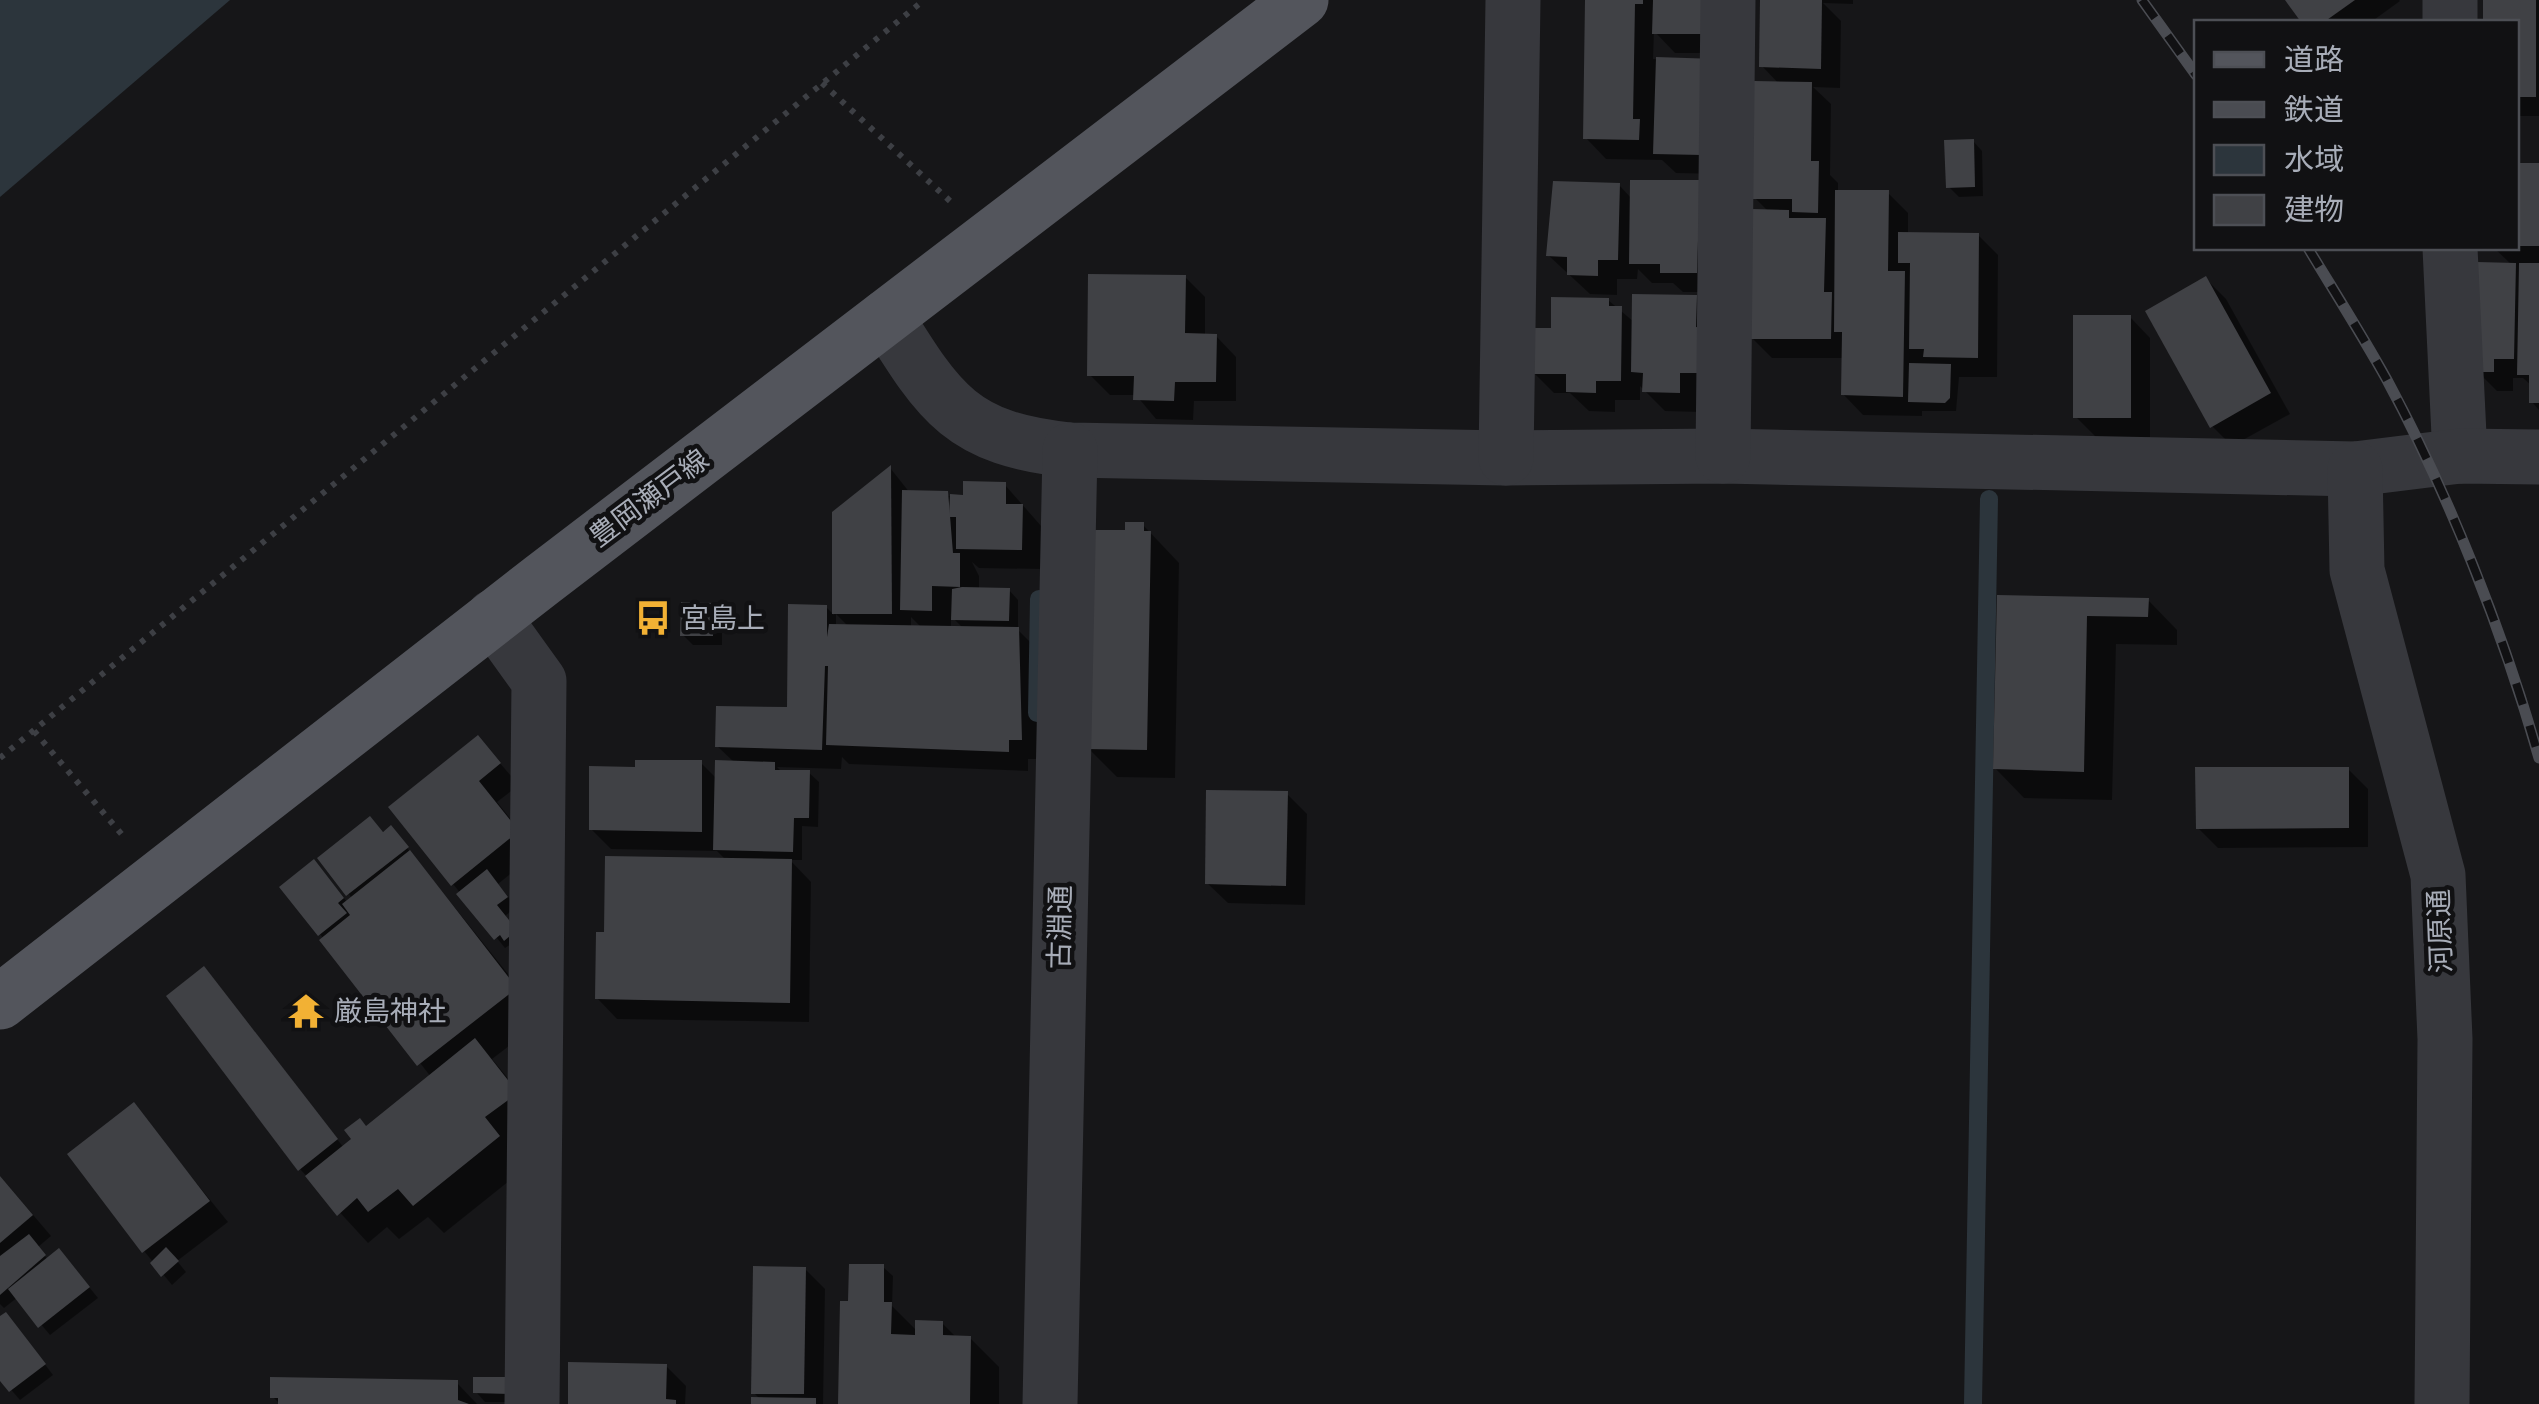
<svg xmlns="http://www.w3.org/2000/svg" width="2539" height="1404" font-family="Poppins,'Noto Sans JP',sans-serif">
	<rect width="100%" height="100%" fill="#161618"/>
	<path fill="#2c353c" d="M0 0H230L0 197Z"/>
	<g fill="#0007" fill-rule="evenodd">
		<path d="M1588 0H1730L1721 53H1675L1654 31 1653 59 1716 61 1721 174 1676 173 1662 160 1606 159 1586 138Z"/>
		<path d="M1763 0H1853V4L1823 3 1841 21 1840 88 1813 87 1831 104 1830 175 1838 183V193H1888L1908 213V235H1978L1998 255 1997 377H1959L1956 411H1922V416L1863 415 1843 394 1844 358H1772L1752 338 1769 212 1755 198 1779 84 1762 66Z"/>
		<path d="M2288 0H2399L2400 1 2371 22H2304Z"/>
		<path d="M2486 0H2539V116H2516V22H2485Z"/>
		<path d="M1973 141 1982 151 1983 196 1959 197 1949 187Z"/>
		<path d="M2516 165 2539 166V410L2532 402V386L2523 378H2513V391H2497L2477 371 2512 265 2494 248H2516Z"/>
		<path d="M1698 183 1716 292H1683L1673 283H1652L1638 269 1637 279H1617V295L1590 294 1548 255 1619 185 1632 199Z"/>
		<path d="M1185 277 1205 297V336H1216L1236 357V401H1194L1193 420 1156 419 1136 395H1110L1090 375Z"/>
		<path d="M2206 279 2226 299 2290 414 2232 446 2212 426Z"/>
		<path d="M1696 298 1716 318 1699 412 1665 411 1640 386V400H1615V412L1589 411 1570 393H1554L1534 373 1553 330 1608 300 1634 322Z"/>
		<path d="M2130 317 2150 338V437H2096L2076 417Z"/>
		<path d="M891 469 910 493 966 497 1005 485 1042 527 1041 569 979 568 972 562 979 576V591L1009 590 1018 600V630L1038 650 1041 759H1028V771L849 764 842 757 841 769 777 767 782 772 806 770 819 782 818 827 802 826V860H790L811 882 809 1022 617 1019 597 998 607 934 727 861 717 851 611 849 591 829 638 769 701 763 717 779 735 763 717 746 790 710 826 607 834 615V513ZM836 614 849 627H836ZM951 616 964 629H951ZM911 617 922 628H911Z"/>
		<path d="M1143 525 1179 563 1175 778 1117 777 1088 748 1127 533Z"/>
		<path d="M1999 597 2148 600 2177 630V645L2116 644 2112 800 2024 798 1995 768Z"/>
		<path d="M713 605 722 615V645H693L683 635Z"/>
		<path d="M478 738 519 785 497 802 537 852 498 884 516 907 505 916 511 944 505 948 453 884Z"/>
		<path d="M2348 769 2368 789V847L2218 848 2198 828Z"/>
		<path d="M1287 794 1307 814 1305 905 1228 903 1207 883Z"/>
		<path d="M391 828 544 1019 492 1059 545 1123 528 1166 444 1233 428 1217 399 1239 387 1227 368 1243 300 1169 204 969 344 1148 431 1077 320 934 323 872 347 902 352 898 320 858Z"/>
		<path d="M134 1106 228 1222 177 1261 186 1272 172 1285 144 1251Z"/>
		<path d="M0 1176 51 1236 38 1247 48 1260 68 1261 98 1298 50 1335 18 1297 4 1308 0 1304Z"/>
		<path d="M883 1267 893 1276 892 1306 917 1331 942 1323 957 1338H970L999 1367V1404H841L851 1304Z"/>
		<path d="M805 1269 825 1289 823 1404H753L761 1400 753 1392Z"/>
		<path d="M0 1320 15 1325 53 1375 20 1400 0 1377Z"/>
		<path d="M666 1366 686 1386 685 1404H570Z"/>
		<path d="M457 1383 477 1404H280L273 1397Z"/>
		<path d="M519 1390 518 1402H485L476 1392Z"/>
	</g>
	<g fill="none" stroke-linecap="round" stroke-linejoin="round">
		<g stroke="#2c353c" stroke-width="18">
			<path d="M1037 713 1039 599"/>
			<path d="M1973 1404 1989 499"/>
		</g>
	</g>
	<g fill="#404145">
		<path d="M1585 0H1643V4H1635L1633 119H1640L1639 140 1583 139Z"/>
		<path d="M1653 0H1710L1701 34H1652Z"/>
		<path d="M1760 0H1822L1821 69 1759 67Z"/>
		<path d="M2285 0H2355L2324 22H2301Z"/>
		<path d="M2483 0H2536V97H2516V22H2483Z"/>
		<path d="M1656 57 1717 59 1702 155 1653 154Z"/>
		<path d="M1754 81 1812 82 1811 161H1819L1818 213 1792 212V199H1752Z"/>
		<path d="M1974 139 1975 187 1946 188 1944 140Z"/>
		<rect x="2516" y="163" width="23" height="83"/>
		<path d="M1630 180H1699L1708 241H1698L1697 273H1660V264H1629Z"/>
		<path d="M1553 181 1620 183 1618 260H1598V276L1567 275V257L1546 256Z"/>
		<path d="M1835 190H1889L1888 271H1905L1903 397 1841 395 1842 332H1834Z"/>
		<path d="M1752 209 1789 210V218H1826L1824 292H1832L1831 339H1750Z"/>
		<path d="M1898 232 1979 233 1978 358 1923 357 1924 349H1909L1910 263H1898Z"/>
		<path d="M2477 262 2516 263 2514 359H2494V372H2475Z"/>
		<path d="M2519 263H2539V403H2529V375H2517Z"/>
		<path d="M1088 274 1186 275 1185 333 1217 334 1216 382H1175L1174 401 1133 400 1134 376H1087Z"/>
		<path d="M2206 276 2271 393 2210 428 2145 311Z"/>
		<path d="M1632 294 1697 295 1696 327 1709 328 1708 373H1680V393L1642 392 1643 373 1631 372Z"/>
		<path d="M1551 297 1609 298V306H1622L1621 381H1596V393L1566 392V374H1532V328H1551Z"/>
		<rect x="2073" y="315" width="58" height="103"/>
		<path d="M1909 363 1951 364 1950 398 1945 403 1908 402Z"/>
		<path d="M891 465 892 614H832V512Z"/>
		<path d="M963 481 1006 482V504H1023L1022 550 956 549V517H949L950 494 963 495Z"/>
		<path d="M902 490 948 491 953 553H960V587L932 586V611L900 610Z"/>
		<path d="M1125 522H1144V531H1151L1147 750 1085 749 1088 530H1125Z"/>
		<path d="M962 587 1010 588 1009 621 951 620 952 589Z"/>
		<path d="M1997 595 2149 598 2148 617 2087 616 2084 772 1993 769Z"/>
		<path d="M681 602 714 603 713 636H680Z"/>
		<path d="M788 604 827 605V637L829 624 1019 627 1022 740H1009V752L826 745 828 666H825L822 750 715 747 716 706 787 707Z"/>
		<path d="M478 735 501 763 479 781 519 831 451 886 388 807Z"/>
		<path d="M635 760H702V832L589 830V766L635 767Z"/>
		<path d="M715 760 775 762V770H810L809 818H794L793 852 713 850Z"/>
		<path d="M2195 767H2349V828L2196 829Z"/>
		<path d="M1206 790 1288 791 1286 886 1205 884Z"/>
		<path d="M370 816 383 832 391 825 409 847 346 896 317 858Z"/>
		<path d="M410 850 517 988 417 1066 319 940 350 915 342 904Z"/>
		<path d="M605 856 792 859 790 1003 595 999 596 932H604Z"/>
		<path d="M314 859 344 898 338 903 347 913 318 936 279 887Z"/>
		<path d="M487 869 508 897 497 905 517 930 504 941 500 935 494 940 456 894Z"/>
		<path d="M204 966 338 1139 298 1171 166 996Z"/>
		<path d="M475 1038 518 1093 485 1117 500 1136 413 1206 398 1189 368 1212 357 1198 337 1216 305 1176 351 1139 344 1130 360 1118 366 1126Z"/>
		<path d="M134 1102 210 1201 142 1253 67 1154Z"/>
		<path d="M0 1176 33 1215 0 1243Z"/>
		<path d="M29 1234 46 1255 0 1295V1256Z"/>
		<path d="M166 1247 179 1261 161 1277 150 1263Z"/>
		<path d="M59 1248 90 1287 38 1328 8 1289Z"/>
		<path d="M849 1264H884V1302H892L891 1334 915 1335V1320L943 1321V1335L971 1336 970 1404H838L840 1301H848Z"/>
		<path d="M753 1266 806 1267 804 1394H751Z"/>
		<path d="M6 1312 46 1364 9 1392 0 1381V1316Z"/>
		<path d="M568 1362 667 1364 666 1399 676 1400V1404H568Z"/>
		<path d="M270 1377 458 1380V1400L469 1404H278V1398H270Z"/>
		<path d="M473 1377H510V1394L473 1393Z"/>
		<path d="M751 1397 816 1398V1404H751Z"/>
	</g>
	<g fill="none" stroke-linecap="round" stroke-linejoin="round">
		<g stroke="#3d3f44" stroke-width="6" stroke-dasharray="5 8" stroke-linecap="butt">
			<path d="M822 83 950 201"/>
			<path d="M34 731 124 837"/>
			<path d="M0 758 924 0"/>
		</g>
		<g stroke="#37383d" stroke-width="55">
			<path d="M2450 22V0"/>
			<path d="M2450 248 2460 456"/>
			<path d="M886 317C940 404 962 439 1070 450L1506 458 1723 456 2355 469 2460 456 2539 457"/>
			<path d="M1723 456 1728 0"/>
			<path d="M1506 458 1513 0"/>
			<path d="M2355 469 2357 570 2438 875 2445 1039 2442 1404"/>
			<path d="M493 617 539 681 532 1404"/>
			<path d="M1050 1404 1070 450"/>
		</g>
		<path stroke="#53555c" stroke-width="55" d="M0 1002 542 580 1301 0"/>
		<defs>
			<g id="rail">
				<path d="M2142 0 2196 75"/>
				<path d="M2308 248C2334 291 2362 335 2387 380 2449 495 2503 632 2539 758"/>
			</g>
		</defs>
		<use href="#rail" stroke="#4a4c52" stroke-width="11"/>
		<use href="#rail" stroke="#111113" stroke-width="8" stroke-dasharray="22" stroke-linecap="butt"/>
	</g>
	<defs>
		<symbol id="bus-bare" viewBox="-9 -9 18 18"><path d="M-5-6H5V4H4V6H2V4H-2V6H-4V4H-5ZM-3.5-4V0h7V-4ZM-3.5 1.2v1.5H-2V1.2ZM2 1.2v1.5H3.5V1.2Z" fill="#f2b134" stroke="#111113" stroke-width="2.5" paint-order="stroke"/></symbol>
		<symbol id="temple-bare" viewBox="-9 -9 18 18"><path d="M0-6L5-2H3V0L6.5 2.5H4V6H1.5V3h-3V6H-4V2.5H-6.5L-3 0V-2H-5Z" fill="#f2b134" stroke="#111113" stroke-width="2.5" paint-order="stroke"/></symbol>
	</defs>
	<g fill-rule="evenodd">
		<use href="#bus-bare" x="628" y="593" width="50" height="50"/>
		<use href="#temple-bare" x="281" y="986" width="50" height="50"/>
	</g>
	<g text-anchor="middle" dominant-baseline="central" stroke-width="9" stroke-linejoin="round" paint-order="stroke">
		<g font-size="28" fill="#a8adb8" stroke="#111113">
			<text transform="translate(649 498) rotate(-37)">豊岡瀬戸線</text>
			<text transform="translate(1060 927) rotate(-89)">古淵通</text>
			<text transform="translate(2440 931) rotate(-92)">河原通</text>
		</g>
		<g font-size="28" fill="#a8adb8" stroke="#111113" text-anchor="start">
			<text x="681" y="618">宮島上</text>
			<text x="334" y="1011">厳島神社</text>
		</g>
	</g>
	<rect x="2194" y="20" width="325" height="230" fill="#111113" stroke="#4d4f55" stroke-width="2.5"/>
	<rect x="2214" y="52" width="50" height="15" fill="#53555c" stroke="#4d4f55" stroke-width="2.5"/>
	<text x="2284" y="70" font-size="30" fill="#a8adb8">道路</text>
	<rect x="2214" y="102" width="50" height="15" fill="#4a4c52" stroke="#4d4f55" stroke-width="2.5"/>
	<text x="2284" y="120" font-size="30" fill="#a8adb8">鉄道</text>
	<rect x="2214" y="145" width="50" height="30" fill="#2c353c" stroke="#4d4f55" stroke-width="2.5"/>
	<text x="2284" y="170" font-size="30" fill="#a8adb8">水域</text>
	<rect x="2214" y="195" width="50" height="30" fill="#404145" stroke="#4d4f55" stroke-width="2.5"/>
	<text x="2284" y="220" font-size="30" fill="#a8adb8">建物</text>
</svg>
